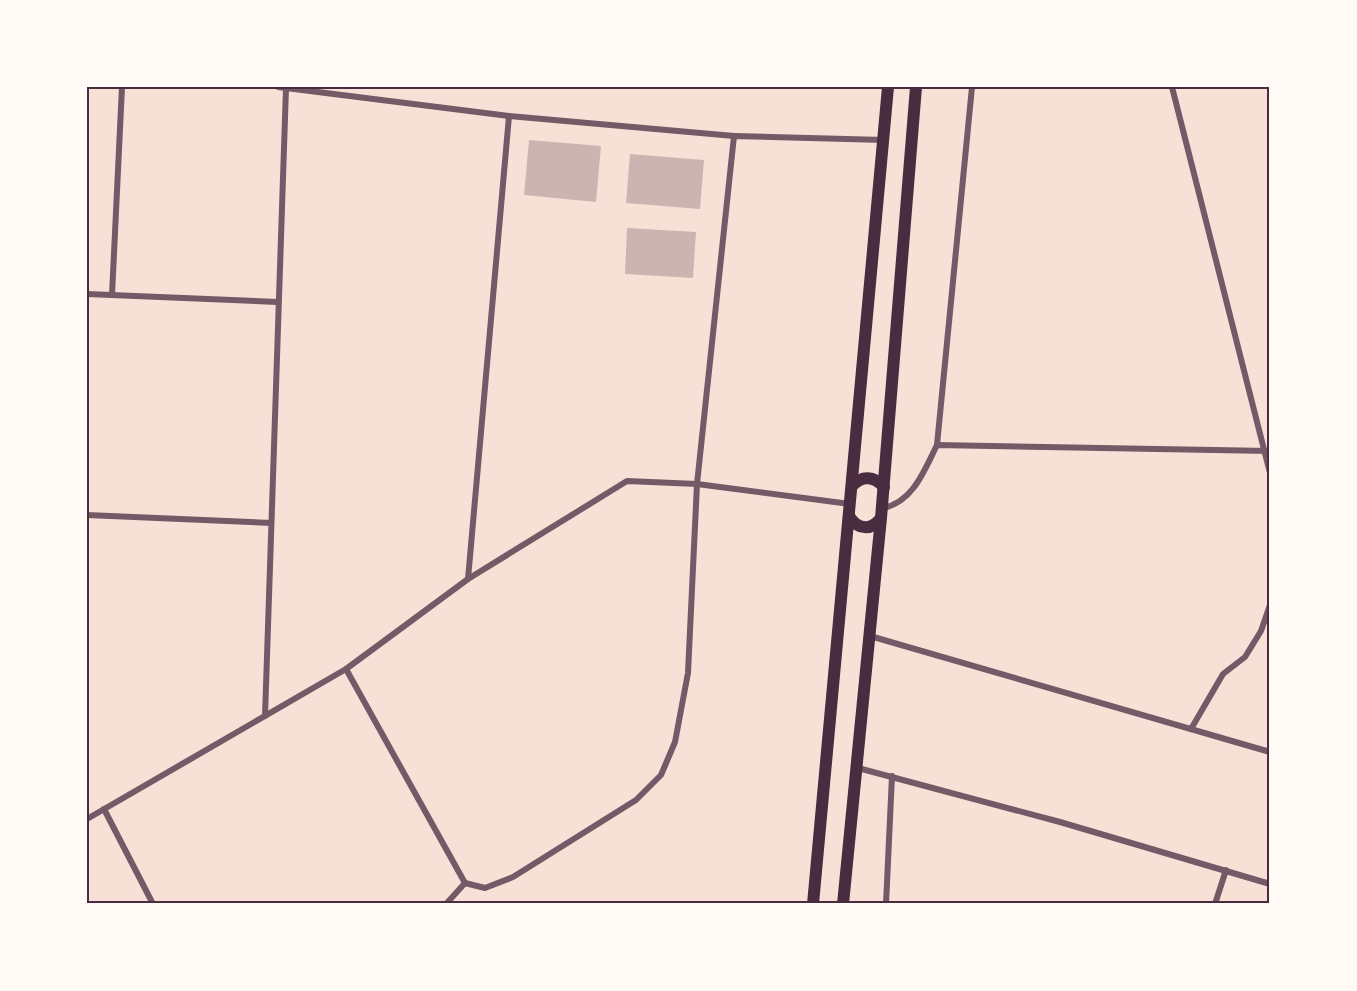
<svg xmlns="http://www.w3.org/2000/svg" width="1357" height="991" font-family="'IBM Plex Sans',sans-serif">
	<rect width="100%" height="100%" fill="#f7e1d7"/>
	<g fill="#ccb4b1">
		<path d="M529 140 601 146 596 202 524 195Z"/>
		<path d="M630 154 704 160 700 209 626 203Z"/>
		<path d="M627 228 696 232 693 278 625 274Z"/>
	</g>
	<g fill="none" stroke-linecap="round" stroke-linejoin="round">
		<g stroke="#755966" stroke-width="6">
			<path d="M278 87 509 116 734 136"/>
			<path d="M1172 87 1270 473"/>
			<path d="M87 294 278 302"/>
			<path d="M112 295 122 87"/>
			<path d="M937 445 972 87"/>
			<path d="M883 508C913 502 924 471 937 445L1270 451"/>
			<path d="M87 515 271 523"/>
			<path d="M468 579 509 116"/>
			<path d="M870 636 1270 752"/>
			<path d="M346 669 465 883 485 888 513 877 636 800 661 775 675 742 688 673 697 484 734 136 884 140"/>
			<path d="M265 716 286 88"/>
			<path d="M1191 729 1223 674 1245 657 1261 631 1270 605"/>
			<path d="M858 768 1060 822 1270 884"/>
			<path d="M104 809 153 904"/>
			<path d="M87 819 346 669 468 579 627 481 697 484 850 504"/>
			<path d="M446 904 465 883"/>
			<path d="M886 904 892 776"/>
			<path d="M1215 904 1226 870"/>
		</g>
		<g stroke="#4a2c40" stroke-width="12">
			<path d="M852 486C862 475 874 476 884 487"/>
			<path d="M849 516C857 530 872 531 881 518"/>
			<path d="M813 904 888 87"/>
			<path d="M843 904 881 518 916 87"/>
		</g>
	</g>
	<rect width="1357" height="991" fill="none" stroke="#fffaf5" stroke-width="177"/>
	<rect x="88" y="88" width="1180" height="814" fill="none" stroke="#4a2c40" stroke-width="2"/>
</svg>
